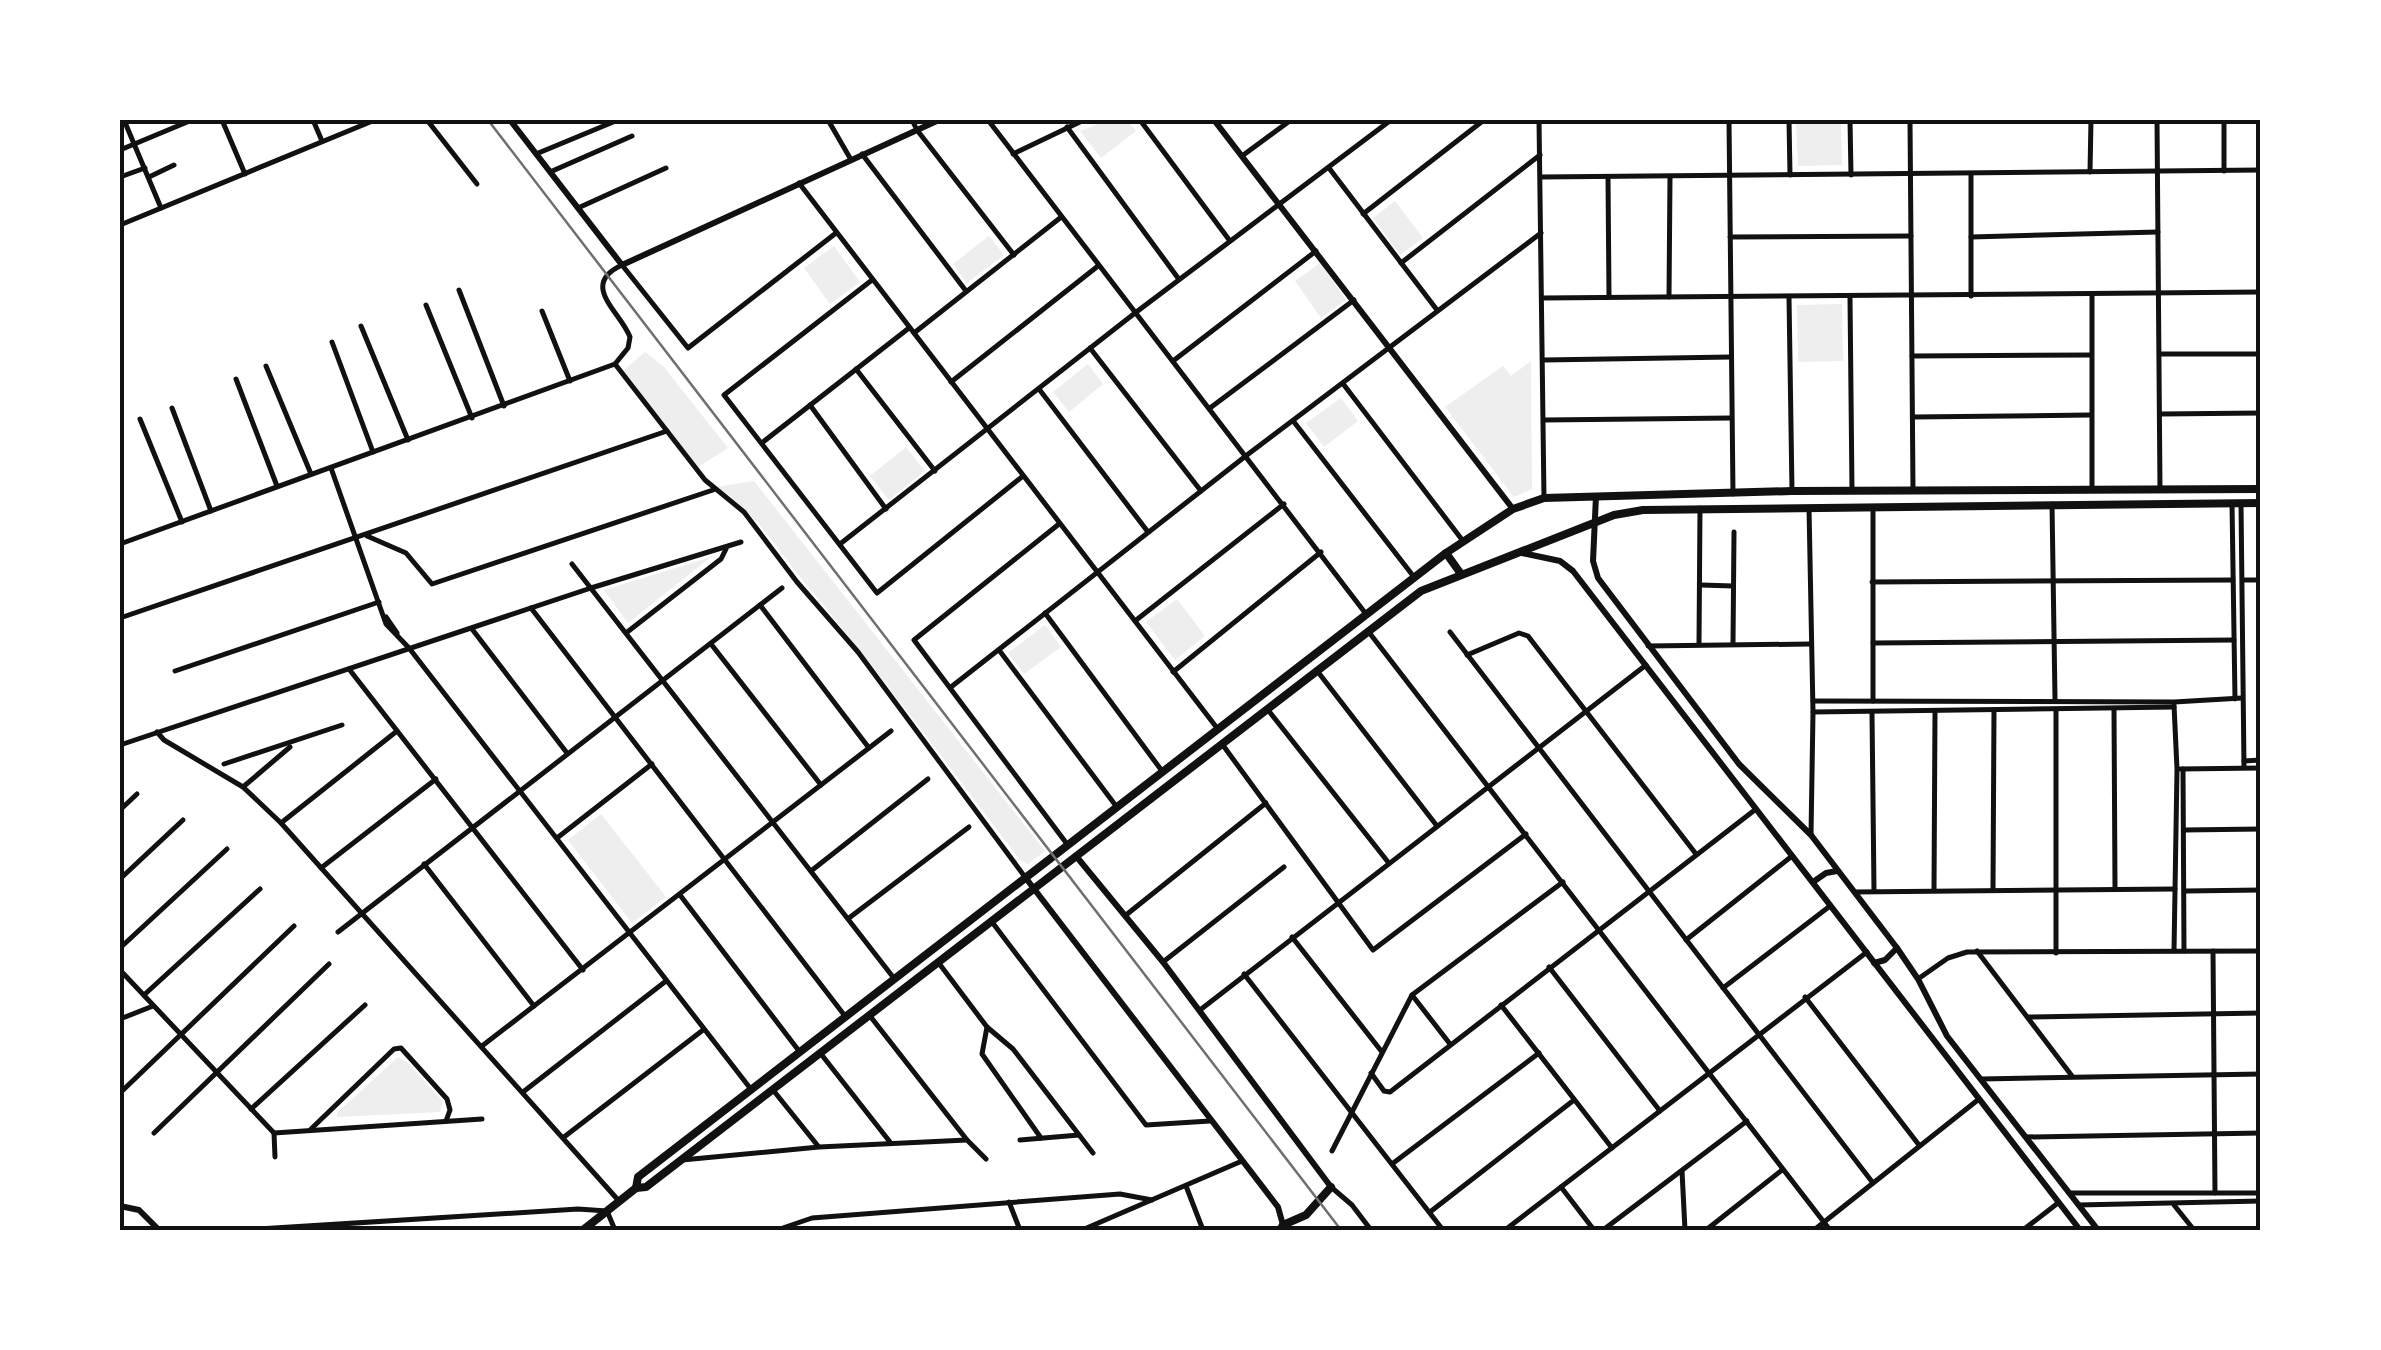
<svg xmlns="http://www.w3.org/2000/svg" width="2381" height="1350" font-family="'Alegreya Sans',sans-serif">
	<rect width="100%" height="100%" fill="#fff"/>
	<g fill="#eee">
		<path d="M1109 120H1127L1136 131 1101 158 1080 131Z"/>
		<path d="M1841 121 1842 165 1798 166 1796 123Z"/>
		<path d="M1395 201 1423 238 1400 255 1373 218Z"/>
		<path d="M989 236 1004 255 967 283 953 264Z"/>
		<path d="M834 246 860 282 830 304 804 268Z"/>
		<path d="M1320 263 1346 300 1321 318 1295 281Z"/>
		<path d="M1842 304 1843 361 1798 362 1797 305Z"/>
		<path d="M645 352 663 366 728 448 698 467 623 371Z"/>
		<path d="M1531 361 1532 489 1514 497 1445 407 1503 366 1511 376Z"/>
		<path d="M1088 364 1103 384 1069 412 1053 392Z"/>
		<path d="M1341 398 1358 421 1324 447 1306 423Z"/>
		<path d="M906 447 925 471 889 500 870 476Z"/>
		<path d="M754 481 1045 851 1028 864 1020 860C949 767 880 672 804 582 777 549 754 510 717 487Z"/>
		<path d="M711 557 628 623 604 590Z"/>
		<path d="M1177 599 1205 636 1175 660 1146 622Z"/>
		<path d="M1045 625 1061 647 1024 674 1008 653Z"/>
		<path d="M601 814 666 897 632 923 568 840Z"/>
		<path d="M398 1057 407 1062 443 1101 440 1112 337 1117V1113Z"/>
	</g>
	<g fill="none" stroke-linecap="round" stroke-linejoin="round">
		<g stroke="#111" stroke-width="5">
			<path d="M124 120 161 208"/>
			<path d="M222 120 245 174"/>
			<path d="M313 120 322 141"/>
			<path d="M427 120 477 184"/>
			<path d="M828 120 850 158"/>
			<path d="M912 120 917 130 1014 255"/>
			<path d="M988 120 1366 614"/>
			<path d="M1140 120 1230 241"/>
			<path d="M1539 120 1544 498"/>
			<path d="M1729 120 1733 494"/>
			<path d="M1789 120 1790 175"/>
			<path d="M1850 120 1851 175"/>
			<path d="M1910 120 1913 490"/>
			<path d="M2157 120 2160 490"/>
			<path d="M1067 127 1178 278"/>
			<path d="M120 150 192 120"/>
			<path d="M536 154 618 120"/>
			<path d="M862 154 966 291"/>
			<path d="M1013 154 1084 120"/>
			<path d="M1242 156 1291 120"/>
			<path d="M1329 168 1437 310"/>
			<path d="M2224 171V120"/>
			<path d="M550 172 632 136"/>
			<path d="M2090 172 2091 120"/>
			<path d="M1971 174V296"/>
			<path d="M120 177 145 168"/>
			<path d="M149 177 174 165"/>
			<path d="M1541 177 2261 170"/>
			<path d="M1608 177 1609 296"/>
			<path d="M799 183 1217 728"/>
			<path d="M578 208 666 168"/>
			<path d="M1363 214 1484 120"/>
			<path d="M120 225 375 120"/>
			<path d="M1730 237 1911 236"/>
			<path d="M1971 237 2158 232"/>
			<path d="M1401 263 1540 155"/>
			<path d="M872 280 724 395 877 593 1023 476"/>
			<path d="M459 290 504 406"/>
			<path d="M1669 297 1670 177"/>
			<path d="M1789 297 1792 491"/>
			<path d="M1850 297 1852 491"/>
			<path d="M1543 298 2261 292"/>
			<path d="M426 305 472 418"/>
			<path d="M542 311 570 381"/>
			<path d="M361 326 408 440"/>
			<path d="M914 333 1060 218"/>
			<path d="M332 342 373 452"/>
			<path d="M1090 348 1201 491"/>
			<path d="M2160 354H2261"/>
			<path d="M1912 356 2091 355"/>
			<path d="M1544 360 1731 357"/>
			<path d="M1173 361 1316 251"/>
			<path d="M615 364 705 480 744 512 797 582 858 652 1025 877"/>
			<path d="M266 366 311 474"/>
			<path d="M856 369 935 471"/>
			<path d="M236 379 277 486"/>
			<path d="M951 382 1098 266"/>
			<path d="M1344 385 1463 541"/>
			<path d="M1039 389 1148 532"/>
			<path d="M810 405 886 509"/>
			<path d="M172 408 211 511"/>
			<path d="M1210 408 1354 300"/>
			<path d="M2161 414 2261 413"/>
			<path d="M1913 417 2090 415"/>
			<path d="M140 419 182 522"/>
			<path d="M1544 420 1731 418"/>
			<path d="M1294 422 1414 577"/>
			<path d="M763 442 909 328"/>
			<path d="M331 468 386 624 409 648 750 1088"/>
			<path d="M2092 490V295"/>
			<path d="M2232 503 2235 699"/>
			<path d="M2241 503 2244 767"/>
			<path d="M2052 504 2055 699"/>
			<path d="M1809 508 1813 712 1811 835"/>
			<path d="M1873 508V701"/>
			<path d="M1059 524 914 640 1067 844"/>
			<path d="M367 536 406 553 432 584 713 490"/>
			<path d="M120 544 615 364 628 348 630 337C620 311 579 285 622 265L688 348 836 233"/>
			<path d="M840 544 1135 313 1391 120"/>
			<path d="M572 564 893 977"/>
			<path d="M2244 580H2261"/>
			<path d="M1872 582 2233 580"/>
			<path d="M1701 585 1733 586"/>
			<path d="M760 605 869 748"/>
			<path d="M531 608 845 1016"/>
			<path d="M1045 613 1162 771"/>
			<path d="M386 617 397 633"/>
			<path d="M120 618 667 431"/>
			<path d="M1135 621 1284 504"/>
			<path d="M472 629 567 753"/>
			<path d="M1368 631 1830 1230"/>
			<path d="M1450 632 1873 1183"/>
			<path d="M626 633 721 559 726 549"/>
			<path d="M1873 643 2234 640"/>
			<path d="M711 644 821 785"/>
			<path d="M1699 644 1700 508"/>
			<path d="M1733 644 1734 532"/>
			<path d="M1648 646 1810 644"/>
			<path d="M999 650 1116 806"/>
			<path d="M1467 655 1519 633 1528 636 1696 854"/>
			<path d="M349 669 583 970"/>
			<path d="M175 671 379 602"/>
			<path d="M1173 672 1321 552"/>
			<path d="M1318 672 1437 826"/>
			<path d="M951 687 1247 455 1541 233"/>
			<path d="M1813 701 2174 702 2242 698"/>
			<path d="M2114 709 2115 888"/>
			<path d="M1268 710 1388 862"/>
			<path d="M2056 711V953"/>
			<path d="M1813 712 2174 707"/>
			<path d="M1872 713 1874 890"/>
			<path d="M157 732 164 740 243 787 281 823 619 1201"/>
			<path d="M1222 744 1373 950 1526 834"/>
			<path d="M120 745 591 588 741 542"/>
			<path d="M2244 761 2261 760"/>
			<path d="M224 764 342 725"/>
			<path d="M2180 769 2261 768"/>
			<path d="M2183 769 2184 951"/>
			<path d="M243 787 290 747"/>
			<path d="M120 810 137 794"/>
			<path d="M281 823 397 731"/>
			<path d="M2184 830 2261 829"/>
			<path d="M557 838 652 764"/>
			<path d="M424 864 534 1006"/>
			<path d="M321 868 436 779"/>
			<path d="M811 871 928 779"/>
			<path d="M120 879 183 820"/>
			<path d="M1934 890 1935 711"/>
			<path d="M1993 890 1994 710"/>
			<path d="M2186 891 2261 890"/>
			<path d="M1854 892 2175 889"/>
			<path d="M680 895 799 1051"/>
			<path d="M1126 915 1266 803"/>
			<path d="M849 918 969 827"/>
			<path d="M992 922 1146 1125 1210 1121"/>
			<path d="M338 932 782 588"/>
			<path d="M1292 937 1382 1052"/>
			<path d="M1686 940 1792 856"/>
			<path d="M120 948 227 849"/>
			<path d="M1977 951 2072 1076"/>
			<path d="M2174 951 2177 769 2174 705"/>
			<path d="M2213 951 2215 1193"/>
			<path d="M938 962 987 1027 1013 1049 1093 1153"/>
			<path d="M1163 962 1284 867"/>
			<path d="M1549 967 1660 1111"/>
			<path d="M120 970 274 1133 275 1157"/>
			<path d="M1244 974 1443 1230"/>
			<path d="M1918 979 1948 958 1967 952 2261 951"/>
			<path d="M1723 988 1830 906"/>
			<path d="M144 995 260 889"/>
			<path d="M1412 995 1450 1044"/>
			<path d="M1805 997 1919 1145"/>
			<path d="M1501 1005 1612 1148"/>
			<path d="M1200 1010 1646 665"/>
			<path d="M870 1016 967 1140 986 1159"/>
			<path d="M2028 1017 2261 1013"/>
			<path d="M120 1019 153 1006"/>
			<path d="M987 1027 982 1054 1041 1138"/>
			<path d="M482 1046 891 731"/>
			<path d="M821 1054 890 1142"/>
			<path d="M1371 1073 1384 1091 1390 1092 1756 809"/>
			<path d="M1981 1079 2261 1074"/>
			<path d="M773 1090 818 1146"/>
			<path d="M523 1092 666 981"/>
			<path d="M120 1093 294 926"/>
			<path d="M251 1109 365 1005"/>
			<path d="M311 1129 394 1049 401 1048 447 1099 450 1110 446 1121"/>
			<path d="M154 1133 329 964"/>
			<path d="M274 1133 482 1119"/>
			<path d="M564 1137 703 1030"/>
			<path d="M2026 1137 2261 1133"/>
			<path d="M1020 1140 1079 1135"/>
			<path d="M1332 1151 1412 995 1563 882"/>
			<path d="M682 1160 819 1147 967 1140"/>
			<path d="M1392 1164 1539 1053"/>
			<path d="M1682 1171 1685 1230"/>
			<path d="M1186 1186 1203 1230"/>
			<path d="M1331 1187 1352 1205 1371 1230"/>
			<path d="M1561 1187 1594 1230"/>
			<path d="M2069 1193H2261"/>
			<path d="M1009 1202 1020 1230"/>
			<path d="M2078 1205 2261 1201"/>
			<path d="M2174 1205 2194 1230"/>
			<path d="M1430 1212 1574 1100"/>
			<path d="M244 1230 578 1209 607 1211 615 1230"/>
			<path d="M777 1230 812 1218 1120 1194 1152 1200"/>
			<path d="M1082 1230 1242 1161"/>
			<path d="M1505 1230 1867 952"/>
			<path d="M1603 1230 1747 1121"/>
			<path d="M1706 1230 1782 1170"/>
			<path d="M1814 1230 1979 1099"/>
			<path d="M2023 1230 2058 1203"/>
		</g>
		<g stroke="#111" stroke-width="6">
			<path d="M510 120 622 265 939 120"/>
			<path d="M1214 120 1513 509"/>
			<path d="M1596 496 1593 561 1598 578 1739 764 1811 835 1897 948 1918 979 1947 1036 2098 1230"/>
			<path d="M1522 553 1560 561 1573 571 2080 1230"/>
			<path d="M1076 856 1163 962 1331 1187"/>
			<path d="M1025 877 1278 1207 1283 1225"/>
			<path d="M1813 882 1826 873 1837 871"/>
			<path d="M1874 963 1885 960 1897 948"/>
			<path d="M120 1206 139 1210 159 1230"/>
		</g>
		<g stroke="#111" stroke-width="8">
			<path d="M1446 553 1461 574"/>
			<path d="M636 1188 638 1177 1446 553 1513 509 1544 498 1792 491 2261 489"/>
			<path d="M583 1230 636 1188 646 1187 1421 591 1614 515 1643 510 2261 503"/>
			<path d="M1280 1230 1283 1225 1306 1215 1331 1187"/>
		</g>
		<path stroke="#707070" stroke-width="2.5" d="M488 120 1341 1230"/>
	</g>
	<rect width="2381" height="1350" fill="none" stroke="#ffffff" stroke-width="245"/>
	<rect x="122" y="122" width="2136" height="1106" fill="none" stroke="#111" stroke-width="4"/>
</svg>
